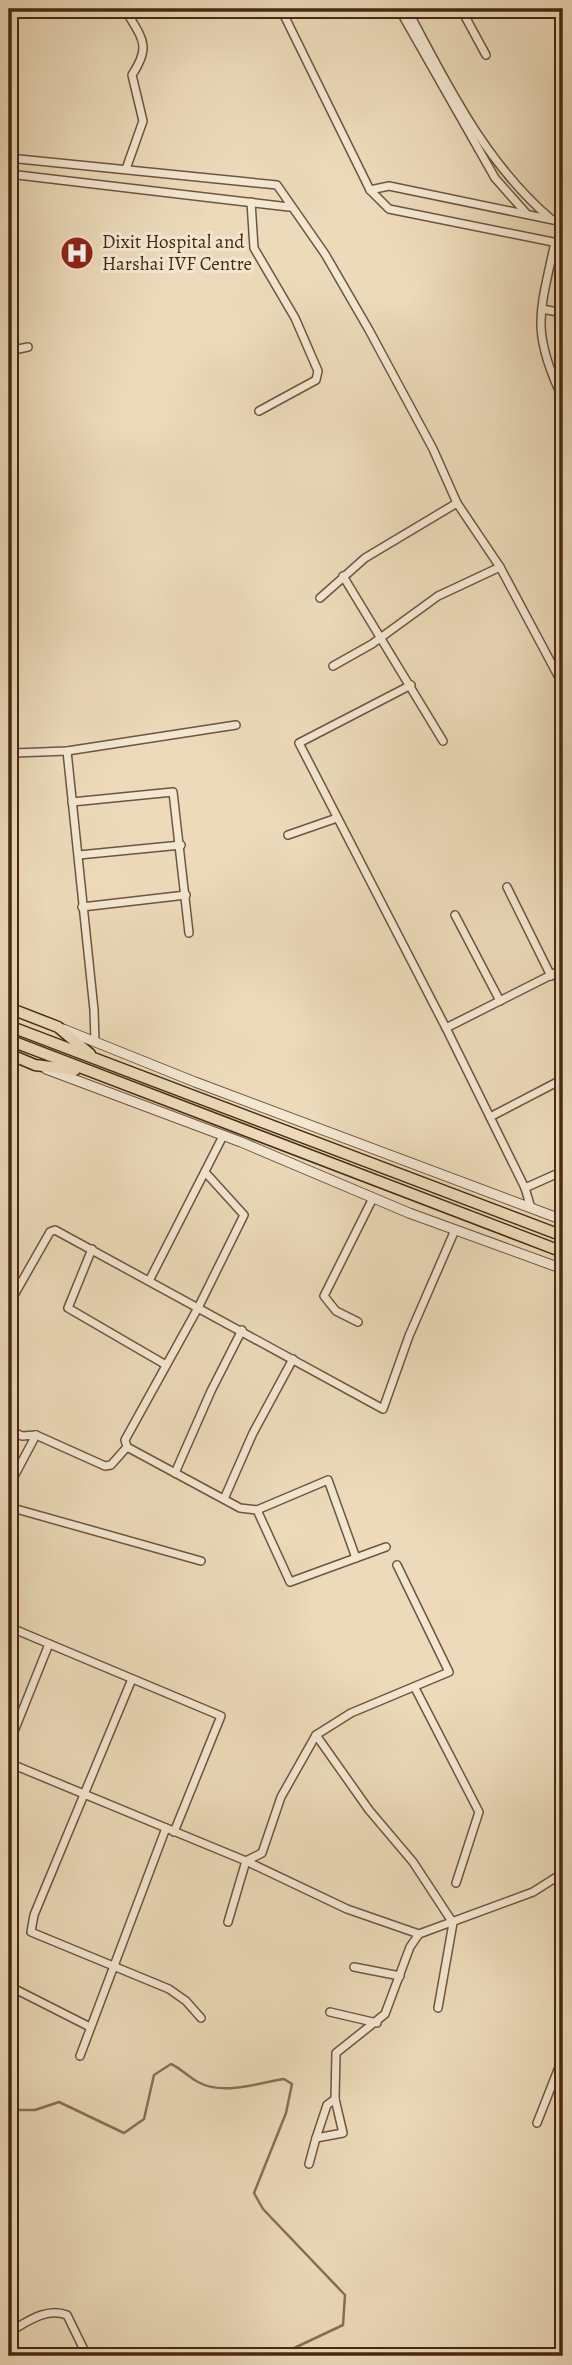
<svg xmlns="http://www.w3.org/2000/svg" width="572" height="2365" font-family="Alegreya,serif">
	<rect width="100%" height="100%" fill="#ecdaba"/>
	<filter id="stains"><feTurbulence type="fractalNoise" baseFrequency=".00286" numOctaves="4"/><feColorMatrix values="0 0 0 0 .2 0 0 0 0 .09 0 0 0 0 .02 0 0 0 .5 -.17"/></filter>
	<radialGradient id="worn" r=".72"><stop offset=".6" stop-color="#630" stop-opacity="0"/><stop offset="1" stop-color="#630" stop-opacity=".3"/></radialGradient>
	<g fill="none" stroke-linecap="round" stroke-linejoin="round">
		<path stroke="#886f53" stroke-width="2.5" d="M9 2110H35L59 2102 124 2133 144 2119 154 2075 171 2064C182 2069 188 2077 198 2082 223 2096 258 2083 284 2079L292 2084 286 2113 254 2193 263 2209 345 2295 343 2325 290 2350 288 2356"/>
		<defs>
			<g id="minor">
				<path d="M125 9C142 39 152 45 132 75L143 121 126 169"/>
				<path d="M281 9 370 190 389 209 563 244"/>
				<path d="M399 9 495 178 526 213"/>
				<path d="M407 9C446 83 486 164 551 219"/>
				<path d="M461 9 486 55"/>
				<path d="M410 15 421 9"/>
				<path d="M9 158 277 185 325 254 369 330 433 449 457 503 500 567 563 685"/>
				<path d="M9 174 289 207"/>
				<path d="M370 190 389 186 563 222"/>
				<path d="M251 202 254 248 295 318 318 371 316 380 259 411"/>
				<path d="M555 242C540 313 530 330 563 399"/>
				<path d="M542 309 563 313"/>
				<path d="M9 351 28 347"/>
				<path d="M343 576 443 741"/>
				<path d="M320 598 365 558 457 503"/>
				<path d="M333 666 372 644 438 596 500 567"/>
				<path d="M411 685 299 743 446 1028 525 1188 531 1208"/>
				<path d="M67 751 94 1010 95 1041"/>
				<path d="M14 753 67 751 236 725"/>
				<path d="M72 802 173 792 189 933"/>
				<path d="M288 835 337 818"/>
				<path d="M79 855 181 845"/>
				<path d="M507 887 551 976"/>
				<path d="M82 907 186 895"/>
				<path d="M455 915 500 1001"/>
				<path d="M446 1028 563 969"/>
				<path d="M490 1117 563 1079"/>
				<path d="M205 1172 244 1215 199 1306 125 1440 127 1447 240 1508 257 1510 290 1582 386 1547"/>
				<path d="M525 1188 563 1171"/>
				<path d="M92 1249 68 1308 166 1365"/>
				<path d="M150 1279 223 1136"/>
				<path d="M9 1304 50 1232 55 1230 383 1409 409 1336 455 1230"/>
				<path d="M358 1322 336 1311 324 1296 373 1198"/>
				<path d="M9 1430 22 1436 36 1435 9 1486"/>
				<path d="M36 1435 105 1466 111 1465 127 1447"/>
				<path d="M175 1473 211 1391 242 1330"/>
				<path d="M224 1499 253 1433 293 1359"/>
				<path d="M9 1507 201 1561"/>
				<path d="M257 1510 328 1480 356 1558"/>
				<path d="M9 1627 221 1716 174 1832"/>
				<path d="M132 1679 34 1915 31 1932 169 1989 186 2001 201 2018"/>
				<path d="M415 1688 479 1812 456 1883"/>
				<path d="M316 1735 369 1810 413 1862 453 1923 438 2008"/>
				<path d="M9 1744 49 1644"/>
				<path d="M9 1763 246 1861 347 1909 419 1934 533 1892 563 1873"/>
				<path d="M228 1922 246 1861 262 1853 281 1797 316 1735 351 1713 449 1672 397 1565"/>
				<path d="M354 1967 400 1976"/>
				<path d="M9 1986 90 2027"/>
				<path d="M330 2012 377 2023"/>
				<path d="M80 2056 166 1828"/>
				<path d="M537 2123 563 2057"/>
				<path d="M316 2138 327 2105 335 2099"/>
				<path d="M309 2164 316 2138 343 2133 335 2099 336 2053 385 2014 410 1947 419 1934"/>
				<path d="M9 2332C27 2322 46 2307 67 2315L87 2356"/>
			</g>
			<g id="tertiary">
				<path d="M63 1029 195 1082 563 1220"/>
				<path d="M46 1069 241 1142 409 1213 563 1269"/>
			</g>
			<g id="trunk">
				<path d="M9 1008 58 1027 90 1054"/>
				<path d="M9 1026 563 1236"/>
				<path d="M9 1040 563 1252"/>
				<path d="M9 1054 35 1065 75 1070"/>
			</g>
		</defs>
		<use href="#minor" stroke="#70553a" stroke-width="10"/>
		<use href="#tertiary" stroke="#70553a" stroke-width="11"/>
		<use href="#trunk" stroke="#47290f" stroke-width="13"/>
		<use href="#minor" stroke="#f3e7d2" stroke-width="7"/>
		<use href="#tertiary" stroke="#f3e7d2" stroke-width="9"/>
		<use href="#trunk" stroke="#ecdaba" stroke-width="10"/>
	</g>
	<defs>
		<symbol id="hospital-disc" viewBox="-11 -11 22 22"><circle r="9.5" fill="#8f2418" stroke="#f3e7d2"/><path d="M-5-5h3v3.5h4V-5h3V5h-3V1.5h-4V5h-3Z" fill="#fff"/></symbol>
	</defs>
	<g fill-rule="evenodd">
		<use href="#hospital-disc" x="58" y="234" width="38" height="38"/>
	</g>
	<g text-anchor="middle" dominant-baseline="central" stroke-width="6" stroke-linejoin="round" paint-order="stroke">
		<g font-size="19" fill="#47290f" stroke="#f3e7d2" text-anchor="start">
			<text x="102" y="242">Dixit Hospital and<tspan x="102" dy="22">Harshai IVF Centre</tspan></text>
		</g>
	</g>
	<rect width="572" height="2365" fill="none" stroke="#ecdaba" stroke-width="35"/>
	<rect x="10" y="10" width="551" height="2344" fill="none" stroke="#47290f" stroke-width="3.5"/>
	<rect x="18" y="18" width="537" height="2330" fill="none" stroke="#47290f" stroke-width="2"/>
	<rect width="100%" height="100%" filter="url(#stains)"/>
	<rect width="100%" height="100%" fill="url(#worn)"/>
</svg>
